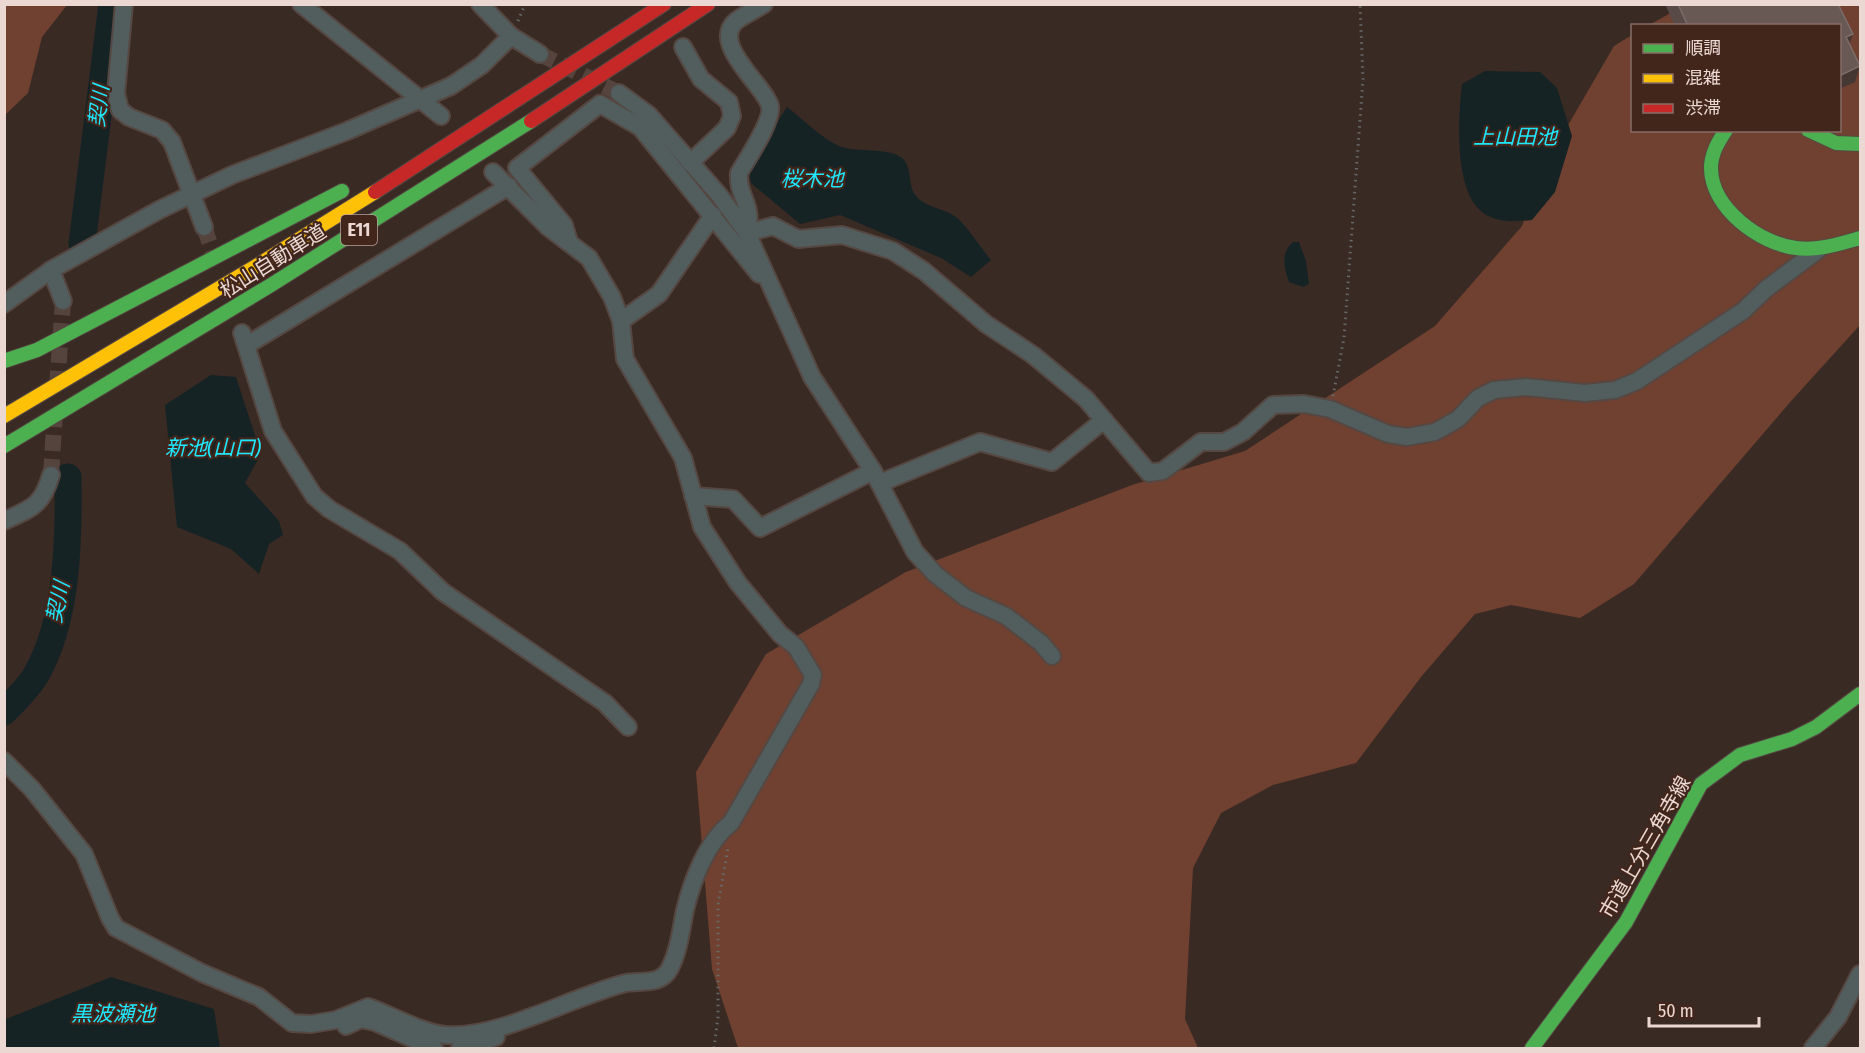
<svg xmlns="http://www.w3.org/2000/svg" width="1865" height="1053" font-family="'Fira Sans Condensed','Noto Sans JP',sans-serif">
	<rect width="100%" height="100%" fill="#3a2a24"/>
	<g fill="#704130">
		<path d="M5 4 67 5 42 37 28 93 5 115Z"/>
		<path d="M1685 5H1860V325L1792 400 1634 584 1580 618 1511 605 1475 614 1421 677 1356 763 1273 785 1221 813 1193 868 1185 1019 1198 1048H738L712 969 696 772 766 654 906 572 1132 485 1245 451 1435 326 1522 226 1549 158 1614 46 1632 35V130H1840V26L1649 25Z"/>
	</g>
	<g fill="#162325">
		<path d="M1485 71 1540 72 1557 88 1572 136 1555 192 1532 220C1513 222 1489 223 1476 206 1455 180 1458 116 1462 84Z"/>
		<path d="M787 107C803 119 821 138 839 146 857 153 889 147 902 158 913 167 907 185 916 196 926 208 944 208 956 217 969 228 980 247 991 260L971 277 941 258 840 215 800 224 751 183 749 170 752 161Z"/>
		<path d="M1293 242H1299L1306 261 1309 284 1303 287 1289 282C1284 267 1280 253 1293 242Z"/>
		<path d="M211 375 236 377 261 454 245 483 279 521 283 535 269 544 259 574 231 549 177 527 165 405Z"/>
		<path d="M111 977 214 1009 220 1048H5L6 1019Z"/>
	</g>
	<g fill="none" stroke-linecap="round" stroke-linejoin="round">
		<g stroke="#162325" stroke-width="27">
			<path d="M82 244 112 4"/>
			<path d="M4 712C15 700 30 687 37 673 68 618 69 538 68 477"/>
		</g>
		<g stroke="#55443e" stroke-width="16" stroke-dasharray="16 8" stroke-linecap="butt">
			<path d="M540 54 619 93"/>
			<path d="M204 227 217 263"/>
			<path d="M57 387 63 301"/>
			<path d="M51 475 55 412"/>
		</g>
		<defs>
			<g id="street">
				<path d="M124 4 116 93 120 110 129 117 162 130 172 142 204 227"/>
				<path d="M301 4 441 116"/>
				<path d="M480 4 511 36 540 54"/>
				<path d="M683 47 701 79 729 102 732 116 727 128 690 163"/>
				<path d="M619 93 649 115 719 195 747 233 812 377 873 471 915 552 935 574 966 598 1006 616 1041 643 1052 656"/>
				<path d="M747 233 773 226 798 239 842 235 893 251 924 271 986 324 1033 355 1086 399 1149 473 1163 471 1201 442H1224L1243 432 1273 405 1304 404 1330 409 1388 434 1407 437 1435 432 1458 419 1478 398 1494 390 1526 387 1585 393 1615 390 1637 381 1743 311 1766 289 1818 250"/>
				<path d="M747 233C754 203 737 197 739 173 747 159 773 121 770 106 764 85 710 44 736 21 744 15 755 10 764 4"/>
				<path d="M569 242 564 225 517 168 600 104 640 127 759 274"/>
				<path d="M51 270 63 301"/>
				<path d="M4 304 51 270 159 210 232 175 347 131 451 86 482 65 511 36"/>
				<path d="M621 321 659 294 713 215"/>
				<path d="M242 333 273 431 314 496 329 509 400 551 443 592 605 703 628 727"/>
				<path d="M247 345 509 186"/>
				<path d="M880 483 980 442 1052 462 1104 420"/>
				<path d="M693 496 733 499 760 528 873 471"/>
				<path d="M4 521C32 508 42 506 51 475"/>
				<path d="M4 761 32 789 84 854 110 918 116 928 202 973 259 997 292 1023 311 1024 336 1020 368 1007C391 1015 422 1033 445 1035 500 1039 572 996 626 983 641 980 661 986 670 968 679 950 681 930 685 910 692 881 707 841 731 823L811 684 813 675 796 647 780 634 738 583 702 527 683 458 625 359 621 321 612 297 589 258 548 227 493 172"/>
				<path d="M346 1026 361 1019 375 1022 434 1048"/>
				<path d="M460 1048 496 1037"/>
				<path d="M1813 1048 1838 1017 1860 974"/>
			</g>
			<g id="fast">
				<path d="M1726 130C1718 142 1711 154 1711 168 1711 208 1760 244 1796 248 1818 251 1839 244 1860 238"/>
				<path d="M1808 130 1836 143 1860 144"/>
				<path d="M4 361 37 350 342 191"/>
				<path d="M4 446 271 285 531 121"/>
				<path d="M1532 1048 1626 922 1701 784 1740 755 1792 739 1816 727 1860 694"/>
			</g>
			<path id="slow" d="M4 416 253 268 375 192"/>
			<g id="jam">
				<path d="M531 121 708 4"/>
				<path d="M375 192 664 4"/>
			</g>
		</defs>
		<use href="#street" stroke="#554742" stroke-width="20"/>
		<use href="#fast" stroke="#554742" stroke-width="16"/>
		<use href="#slow" stroke="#554742" stroke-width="16"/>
		<use href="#jam" stroke="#554742" stroke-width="16"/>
		<g stroke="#676a69" stroke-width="3" stroke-dasharray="1.5 4.5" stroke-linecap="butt">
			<path d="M518 21 525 4"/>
			<path d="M1333 396 1344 338 1363 79 1360 4"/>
			<path d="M714 1048 718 1017V905L728 848"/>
		</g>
		<use href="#street" stroke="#525d5e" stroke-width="16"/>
		<use href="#fast" stroke="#4caf50" stroke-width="14"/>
		<use href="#slow" stroke="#ffc107" stroke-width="14"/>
		<use href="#jam" stroke="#c62828" stroke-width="14"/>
	</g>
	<path fill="#584a46" d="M1665 4H1838L1853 34 1849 43 1855 82 1839 26H1675Z"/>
	<g fill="#453732">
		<path d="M1853 34 1847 50 1846 37Z"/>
		<path d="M1860 66 1855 82 1839 89V76Z"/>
	</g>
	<path fill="#685955" stroke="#7c6d68" stroke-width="1.5" d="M1678 4H1838L1853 34 1846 37 1860 66 1839 76V26H1688Z"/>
	<g text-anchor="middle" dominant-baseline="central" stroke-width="4.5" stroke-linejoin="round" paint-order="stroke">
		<rect fill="#42261c" stroke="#b8a39b" stroke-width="1.5" x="341" y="215" width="36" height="30" rx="4.5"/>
		<g font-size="18" font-weight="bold" fill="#ebd8d2">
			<text x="359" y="230">E11</text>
		</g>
		<g font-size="20" fill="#ebd8d2" stroke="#42261c">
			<text transform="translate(273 261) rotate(-32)">松山自動車道</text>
			<text transform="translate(1645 847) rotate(-60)">市道上分三角寺線</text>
		</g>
		<g font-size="21" font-style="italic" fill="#1de8fe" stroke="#42261c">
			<text transform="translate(99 106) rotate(-83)">契川</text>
			<text x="1515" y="137">上山田池</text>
			<text x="812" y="179">桜木池</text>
			<text x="213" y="448">新池(山口)</text>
			<text transform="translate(58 602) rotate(-78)">契川</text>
			<text x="113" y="1014">黒波瀬池</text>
		</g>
	</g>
	<rect width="1865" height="1053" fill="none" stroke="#ebd8d2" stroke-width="12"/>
	<rect x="1631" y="24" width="210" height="108" fill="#42261c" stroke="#866d65" stroke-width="1.5"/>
	<rect x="1643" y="44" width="30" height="9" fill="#4caf50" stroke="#866d65" stroke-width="1.5"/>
	<text x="1685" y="54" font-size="18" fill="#ebd8d2">順調</text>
	<rect x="1643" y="74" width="30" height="9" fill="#ffc107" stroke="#866d65" stroke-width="1.5"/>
	<text x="1685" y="84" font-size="18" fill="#ebd8d2">混雑</text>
	<rect x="1643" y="104" width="30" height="9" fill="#c62828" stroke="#866d65" stroke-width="1.5"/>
	<text x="1685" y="114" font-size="18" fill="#ebd8d2">渋滞</text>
	<path d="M1649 1017v9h110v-9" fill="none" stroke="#ebd8d2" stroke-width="3"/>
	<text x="1658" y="1017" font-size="18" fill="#ebd8d2" stroke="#42261c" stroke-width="4.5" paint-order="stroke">50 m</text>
</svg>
